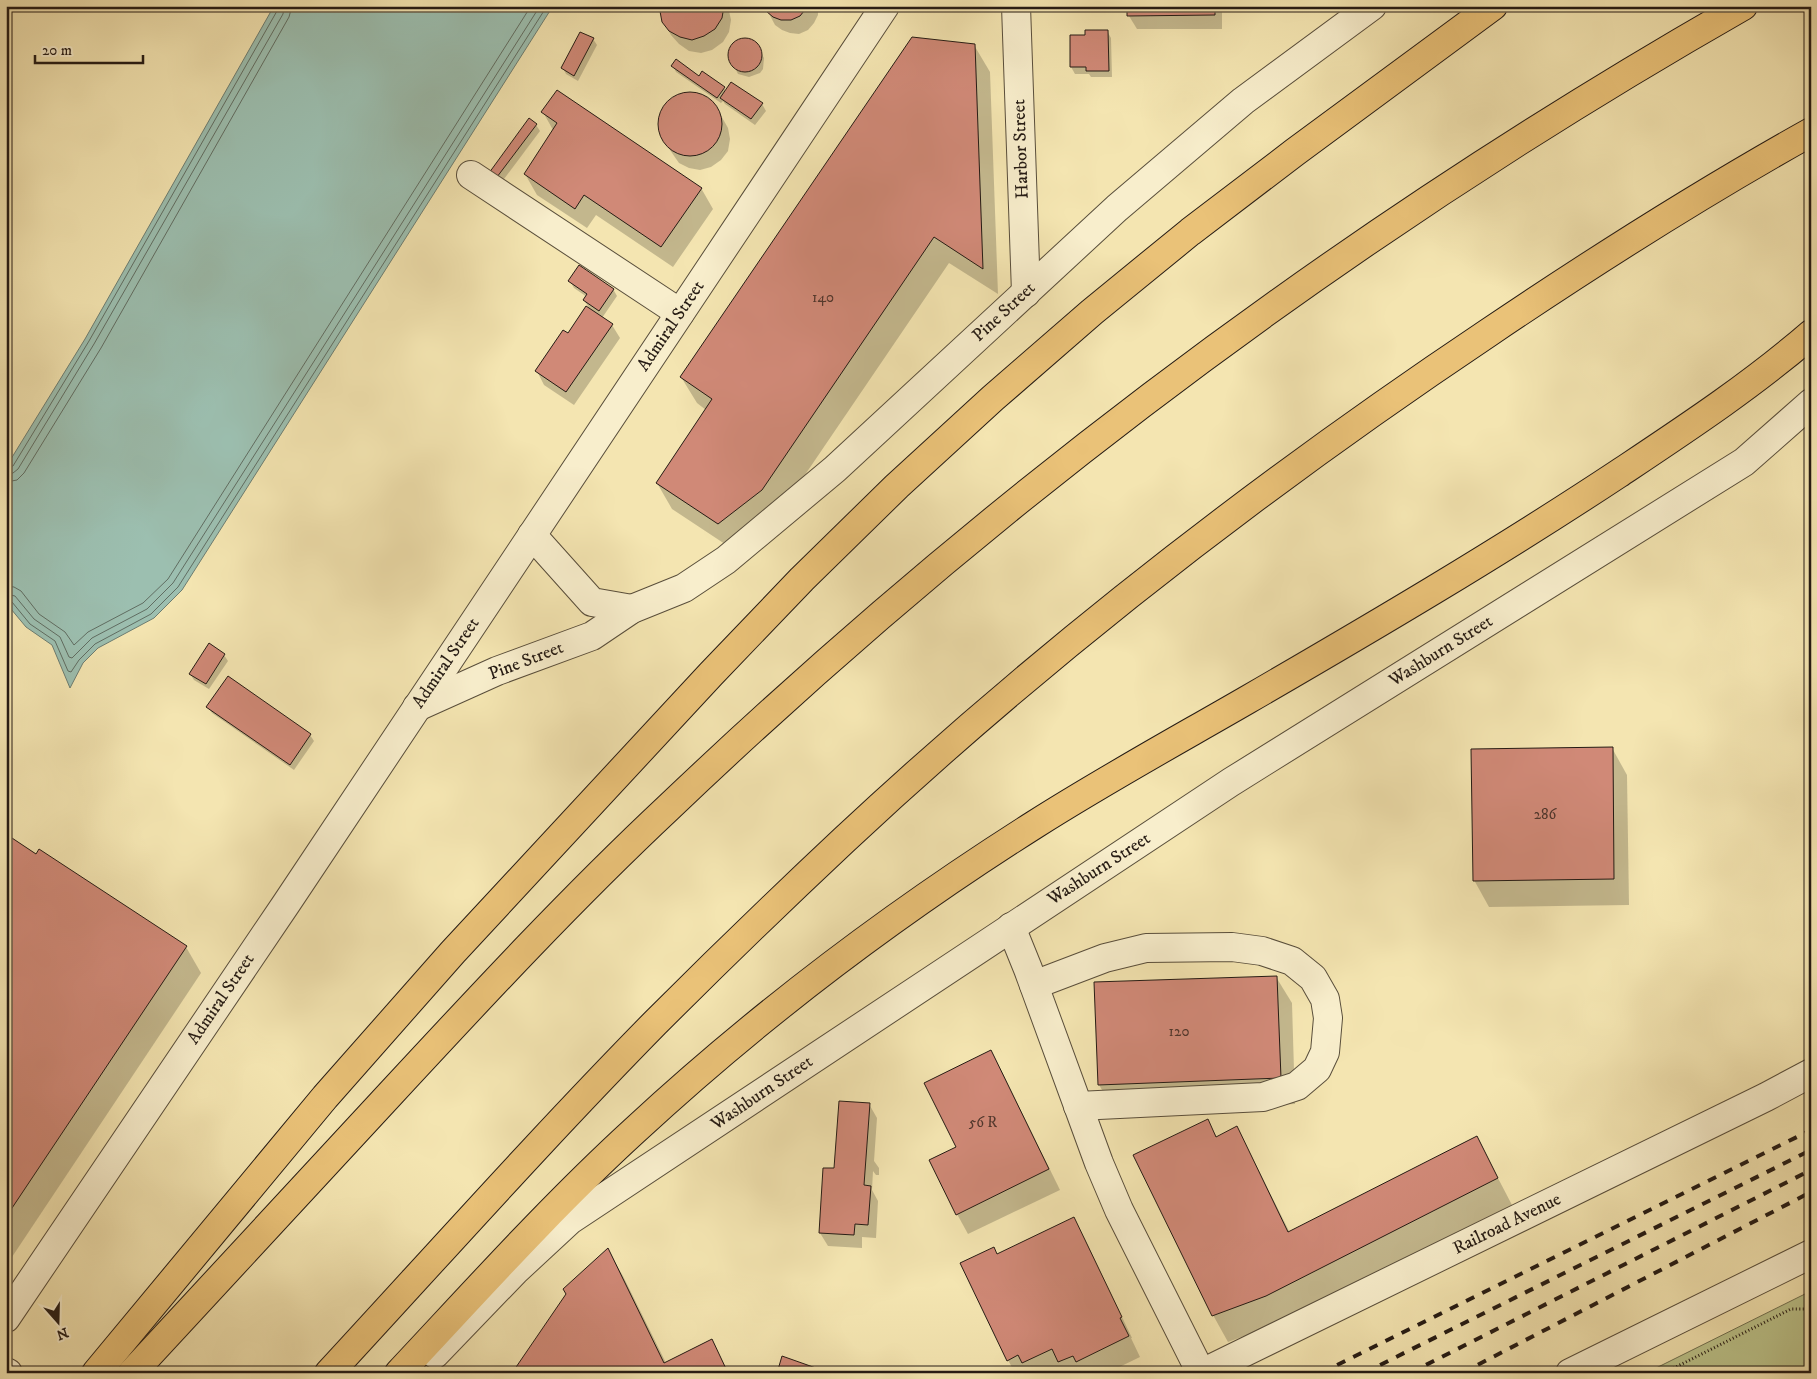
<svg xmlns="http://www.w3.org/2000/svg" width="1817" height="1379" font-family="'IM FELL DW Pica',serif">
	<rect width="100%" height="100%" fill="#f4e5b1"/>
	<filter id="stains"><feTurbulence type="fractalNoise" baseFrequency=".004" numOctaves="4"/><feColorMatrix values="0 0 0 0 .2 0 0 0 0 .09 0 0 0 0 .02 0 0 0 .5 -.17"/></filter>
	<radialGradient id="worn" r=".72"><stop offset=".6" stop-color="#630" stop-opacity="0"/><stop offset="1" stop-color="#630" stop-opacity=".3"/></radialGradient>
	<path fill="#bcc48b" stroke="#707050" d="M1811 1291V1373H1646Z"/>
	<path fill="#9cbfb0" stroke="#6c7d72" d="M274 6H553L182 590 154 618 98 648 83 663 70 688 52 645 26 627 6 603V467L85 339Z"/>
	<g fill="#0003">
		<path d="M660 6H728L731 20 729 32 723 42 712 50 701 53 689 51 679 44 671 35 663 21Z"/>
		<path d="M765 6H818V15L814 23 808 30 799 34 790 33 782 30 775 25Z"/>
		<path d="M1129 6H1222V29H1137L1129 16Z"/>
		<path d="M1107 31 1111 38 1112 77H1091L1089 74H1075L1071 67V36H1087Z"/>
		<path d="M593 39 597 45 578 81 566 74 563 68Z"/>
		<path d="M746 39 752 41 757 46 764 58 763 69 760 73 749 77 738 74 729 56 730 50 739 40Z"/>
		<path d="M974 45 990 72 998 294 949 263 777 516 734 550 672 509 657 483 706 410 697 403 681 377Z"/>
		<path d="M673 66 724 88 726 92 762 104 766 111 755 125 725 104 723 101 721 103 676 72Z"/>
		<path d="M689 93 703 95 714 103 728 128 730 139 728 151 721 160 711 167 700 170 689 168 679 163 663 140 659 129V118L665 105 676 96Z"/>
		<path d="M543 112 701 188 713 209 673 267 596 215 587 228 537 195 525 174 553 130Z"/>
		<path d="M536 125 540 131 501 183 494 179Z"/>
		<path d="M570 281 613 289 617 296 602 318 612 325 620 338 574 405 544 385 537 371 591 311 584 300 587 297 574 288Z"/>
		<path d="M224 655 228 661 209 689 194 680 190 674Z"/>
		<path d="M208 707 310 735 314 741 294 770 212 713Z"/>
		<path d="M1612 748 1627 775 1629 905 1489 907 1474 880Z"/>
		<path d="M6 835 186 947 201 973 6 1266Z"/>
		<path d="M1276 977 1292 1003 1295 1104 1115 1111 1099 1085Z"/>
		<path d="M991 1052 1002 1072 1060 1190 968 1234 957 1214 958 1148Z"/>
		<path d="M869 1104 877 1118 874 1161 879 1168V1175H876L873 1171 872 1190 878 1201 876 1238 862 1237V1248L828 1246 820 1233 835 1170Z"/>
		<path d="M1207 1120 1217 1137 1236 1128 1251 1155 1290 1233 1477 1138 1512 1205 1282 1322 1228 1342 1213 1315Z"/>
		<path d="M1073 1219 1085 1239 1132 1338H1131L1140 1357 1107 1373H1066L1064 1369 1056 1373H1015L1008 1360 997 1255Z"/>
		<path d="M608 1250 623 1276 666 1363 711 1341 729 1373H514Z"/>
	</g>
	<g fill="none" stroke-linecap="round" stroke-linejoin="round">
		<g stroke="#606d62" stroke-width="1">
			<path d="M6 468 13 466 89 341 277 11 278 6"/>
			<path d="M6 475 13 473 18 469 94 344 283 14 284 6"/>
			<path d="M6 482 17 480 24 473 101 348 289 17 292 6"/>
			<path d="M6 586 14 587 21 591 39 614 65 632 74 645 88 632 143 603 168 579 531 6"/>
			<path d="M6 594 15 596 34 619 60 637 69 657 72 658 92 638 147 609 173 583 540 6"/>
			<path d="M6 600 12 602 30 624 55 641 68 671 71 672 79 660 95 644 151 614 178 587 547 6"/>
		</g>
	</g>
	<g fill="#d08977" stroke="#251b14">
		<path d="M659 6H724L722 18 715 29 704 36 692 40 680 37 669 31 662 22Z"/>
		<path d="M764 6H808L800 16 791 20H781L773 17 766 11Z"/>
		<path d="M1127 6H1215V15L1127 16Z"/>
		<path d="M1085 30H1108L1109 71H1086V67H1070V35H1085Z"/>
		<path d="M580 32 594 38 574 76 561 68Z"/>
		<path d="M912 37 975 44 983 269 934 237 762 490 718 524 656 483 712 399 680 377Z"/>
		<circle cx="745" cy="55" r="17"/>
		<path d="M676 59 699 76 702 71 725 87 717 98 671 66Z"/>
		<path d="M731 82 763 103 751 119 720 98Z"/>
		<path d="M557 90 702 188 661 247 584 195 575 209 524 174 557 123 541 112Z"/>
		<circle cx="690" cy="124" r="32"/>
		<path d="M529 118 537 124 497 177 489 173Z"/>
		<path d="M579 265 614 289 599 311 583 300 587 294 568 281Z"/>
		<path d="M586 306 613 324 566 392 535 371 563 330 568 333Z"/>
		<path d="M209 643 225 654 206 684 189 674Z"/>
		<path d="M228 676 311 734 290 765 206 707Z"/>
		<path d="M1613 747 1614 879 1473 881 1471 749Z"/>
		<path d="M6 834 36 854 39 849 187 946 6 1217Z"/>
		<path d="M1277 976 1281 1078 1098 1085 1094 982Z"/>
		<path d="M991 1050 1049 1169 956 1215 929 1160 956 1147 924 1083Z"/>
		<path d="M839 1101 870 1103 864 1185 871 1186 868 1225 855 1224 854 1235 819 1233 823 1168H834Z"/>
		<path d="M1208 1119 1216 1137 1237 1126 1288 1232 1477 1136 1498 1178 1266 1296 1212 1316 1133 1155Z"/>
		<path d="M1074 1217 1122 1317 1120 1318 1129 1336 1076 1362 1073 1356 1058 1362 1052 1349 1022 1363 1018 1355 1007 1361 960 1263 994 1247 997 1254Z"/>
		<path d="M608 1248 664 1363 712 1339 728 1373H512L566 1294 563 1289Z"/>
		<path d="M782 1356 830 1373H777Z"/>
	</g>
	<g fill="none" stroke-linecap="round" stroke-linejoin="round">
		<defs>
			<g id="minor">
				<path d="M1016 6 1026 293"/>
				<path d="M471 175 680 313"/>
				<path d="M532 535 592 602 632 609"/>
				<path d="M417 707 497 671 592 636 632 609 684 588 726 560 835 469 1117 208 1243 101 1372 6"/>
				<path d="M1011 927 1028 969 1099 1163 1119 1210 1201 1373"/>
				<path d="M1034 985 1105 958 1146 948 1232 947 1262 951 1292 961 1313 978 1325 999 1328 1018 1325 1052 1317 1069 1297 1086 1263 1097 1078 1106"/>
				<path d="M6 1318 286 904 885 6"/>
				<path d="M435 1354 515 1271 570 1220 1231 782 1744 462 1811 403"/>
				<path d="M6 1372 8 1373"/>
				<path d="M1202 1373 1766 1097 1811 1073"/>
				<path d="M1570 1373 1811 1254"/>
			</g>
			<g id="highway">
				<path d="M96 1373 325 1097 453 952 711 674 802 579 897 486 993 398 1092 312 1190 232 1295 152 1493 6"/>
				<path d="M132 1373C219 1279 306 1185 393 1091 482 995 572 898 668 808 992 499 1354 228 1743 6"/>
				<path d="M329 1373C437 1256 543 1137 655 1023 717 961 780 900 844 840 1044 653 1261 485 1488 333 1593 262 1700 194 1811 132"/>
				<path d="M399 1373C476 1291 551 1207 634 1131 757 1017 892 915 1034 825 1103 781 1176 741 1247 700 1373 627 1497 554 1618 474 1684 430 1751 386 1811 334"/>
			</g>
		</defs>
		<use href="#minor" stroke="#594e3b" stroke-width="30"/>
		<use href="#highway" stroke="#251b14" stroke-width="30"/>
		<path stroke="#251b14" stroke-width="3" stroke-dasharray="1 2.5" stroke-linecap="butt" d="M1664 1373 1791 1309H1811"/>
		<use href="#minor" stroke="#f8eecc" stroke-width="28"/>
		<use href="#highway" stroke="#eac278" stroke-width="28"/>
		<g stroke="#251b14" stroke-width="4" stroke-dasharray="9 9" stroke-linecap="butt">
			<path d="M1321 1373 1811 1130"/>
			<path d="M1364 1373 1811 1150"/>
			<path d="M1410 1373 1811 1170"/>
			<path d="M1462 1373 1811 1192"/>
		</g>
	</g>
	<g text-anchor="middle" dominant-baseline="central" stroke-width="4.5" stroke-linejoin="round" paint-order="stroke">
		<g font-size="15" fill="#50362d">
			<text x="823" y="297">140</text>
			<text x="1545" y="814">286</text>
			<text x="1179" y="1031">120</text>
			<text x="983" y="1122">56 R</text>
		</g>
		<g font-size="18" fill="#251b14" stroke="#f8eecc">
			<text transform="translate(1021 149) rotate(-92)">Harbor Street</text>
			<text transform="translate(1004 312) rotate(-43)">Pine Street</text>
			<text transform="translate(671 326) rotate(-56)">Admiral Street</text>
			<text transform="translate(1441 651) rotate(-32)">Washburn Street</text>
			<text transform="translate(526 661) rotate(-21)">Pine Street</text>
			<text transform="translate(446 663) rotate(-56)">Admiral Street</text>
			<text transform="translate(1099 869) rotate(-33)">Washburn Street</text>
			<text transform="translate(221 999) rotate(-56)">Admiral Street</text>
			<text transform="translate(762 1093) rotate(-34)">Washburn Street</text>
			<text transform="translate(1507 1224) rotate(-26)">Railroad Avenue</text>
		</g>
	</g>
	<rect width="1817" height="1379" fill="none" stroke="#f4e5b1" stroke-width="25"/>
	<rect x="8" y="8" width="1802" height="1364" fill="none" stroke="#251b14" stroke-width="2.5"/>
	<rect x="12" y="12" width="1792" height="1354" fill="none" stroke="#251b14"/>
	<g transform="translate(58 1322) rotate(160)" stroke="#f8eecc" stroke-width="4" paint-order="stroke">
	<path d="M0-4L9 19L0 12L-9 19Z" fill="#251b14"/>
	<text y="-8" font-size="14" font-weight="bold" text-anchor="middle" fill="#251b14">N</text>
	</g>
	<path d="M35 55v8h108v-8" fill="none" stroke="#251b14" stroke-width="2.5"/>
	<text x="42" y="55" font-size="15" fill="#251b14" stroke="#f8eecc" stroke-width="4" paint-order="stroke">20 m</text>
	<rect width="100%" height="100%" filter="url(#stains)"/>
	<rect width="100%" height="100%" fill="url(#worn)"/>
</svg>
